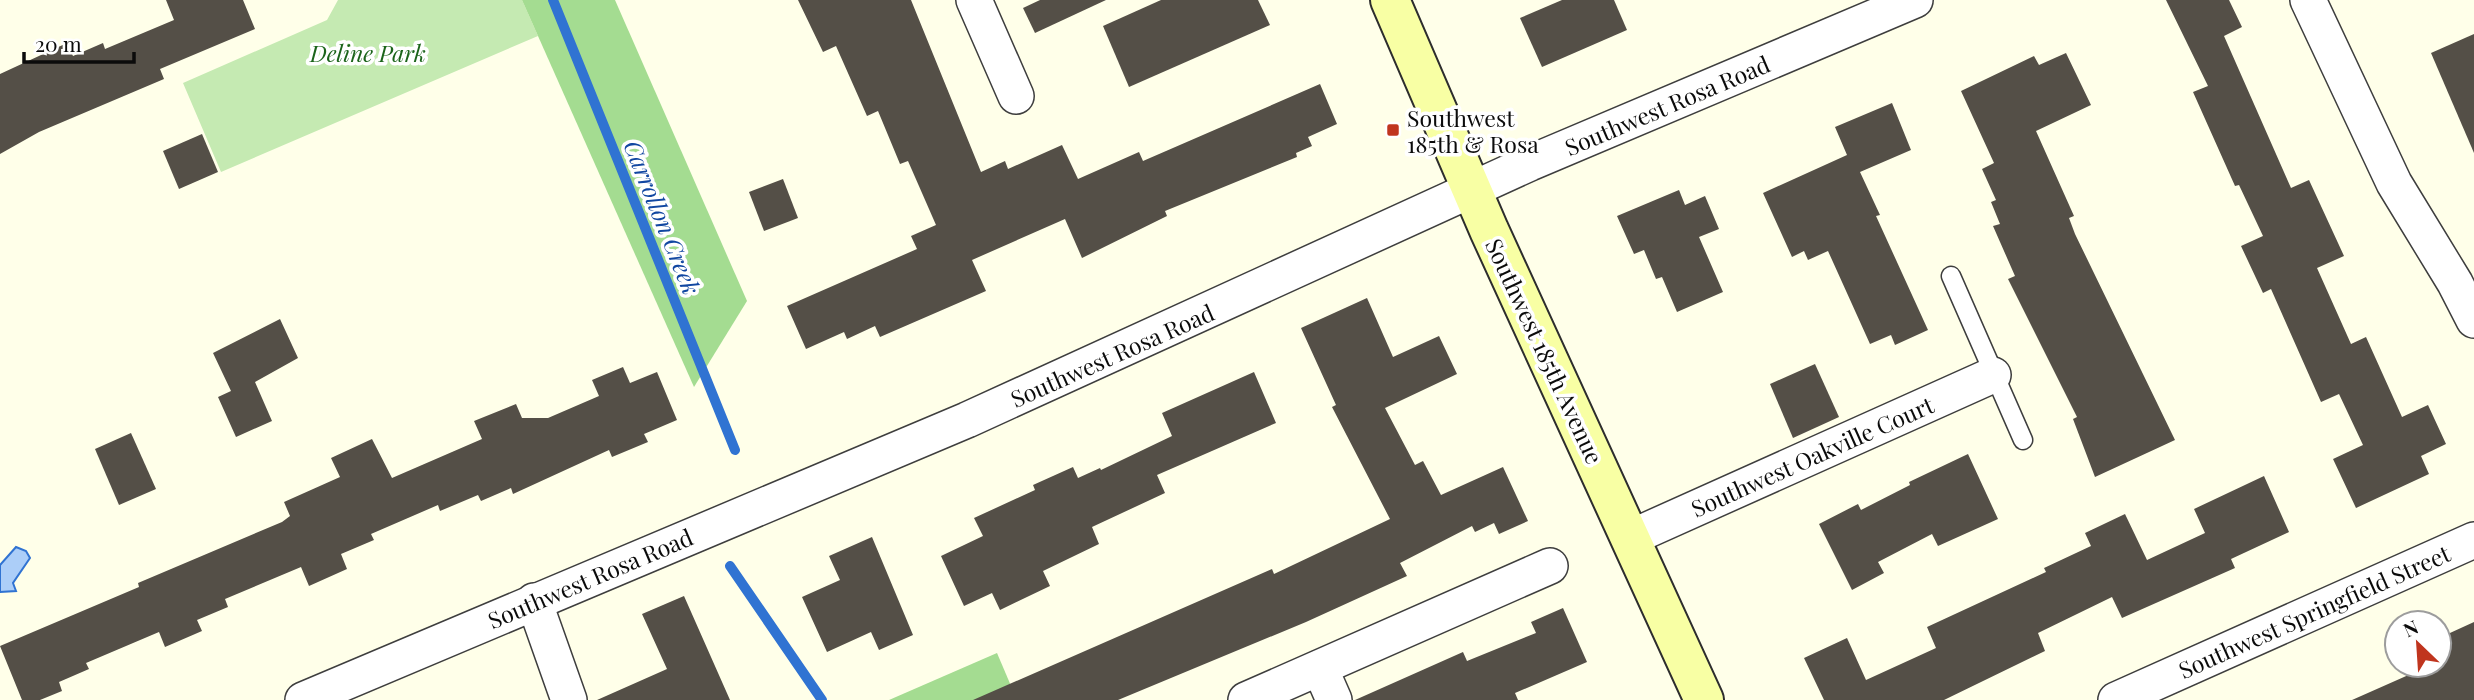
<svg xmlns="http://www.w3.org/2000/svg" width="2474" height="700" font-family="'Playfair Display',serif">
	<rect width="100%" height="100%" fill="#ffffe9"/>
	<path fill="#c5eab2" d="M338 0H522L538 36 221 172 183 83 327 20Z"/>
	<g fill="#a4dc91">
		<path d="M522 0H615L747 301 694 387Z"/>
		<path d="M997 653 1017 700H889Z"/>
	</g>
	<path fill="#accef8" stroke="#3073d2" stroke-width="2" d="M16 547 26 551 30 558 13 583 16 591 0 592V565Z"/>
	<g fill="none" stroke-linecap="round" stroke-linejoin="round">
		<g stroke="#3073d2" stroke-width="10">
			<path d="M553 0 735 450"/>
			<path d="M730 566 822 700"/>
		</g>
	</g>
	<g fill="#544f47">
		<path d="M166 0H243L255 29 160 69 164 79 39 132 0 154V74L67 43 73 56 103 43 105 49 174 20Z"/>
		<path d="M798 0H911L981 172 1005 161 1008 169 1062 145 1078 179 1139 152 1143 161 1320 84 1337 124 1308 137 1312 146 1296 153 1297 157 1165 211 1167 216 1082 258 1065 219 972 260 986 291 880 337 875 326 847 339 844 332 806 349 787 306 917 249 911 236 936 225 908 161 900 164 878 111 867 116 836 46 823 52Z"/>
		<path d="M1040 0H1106L1035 33 1023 8Z"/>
		<path d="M1161 0H1258L1270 25 1129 87 1103 26Z"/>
		<path d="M1562 0H1614L1627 30 1542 67 1520 18Z"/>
		<path d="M2166 0H2229L2242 27 2224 36 2291 188 2309 180 2344 256 2317 268 2351 344 2366 337 2402 417 2428 405 2446 444 2421 456 2429 474 2356 508 2333 459 2363 445 2339 394 2321 402 2271 289 2263 293 2241 246 2263 236 2239 185 2235 186 2193 92 2208 86Z"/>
		<path d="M2474 34V153L2431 53Z"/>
		<path d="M2066 53 2091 105 2036 131 2074 216 2069 218 2075 234 2175 440 2095 477 2073 419 2077 417 2008 279 2015 276 1993 226 2000 224 1991 202 1996 200 1982 169 1994 163 1961 91 2034 56 2039 65Z"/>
		<path d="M1892 103 1911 150 1860 172 1880 215 1876 216 1928 330 1895 345 1891 335 1870 344 1828 251 1808 260 1804 251 1792 257 1763 193 1847 155 1835 127Z"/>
		<path d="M202 134 218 172 179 189 163 151Z"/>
		<path d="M783 179 798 218 764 231 749 192Z"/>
		<path d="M1679 190 1685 205 1705 196 1719 229 1699 237 1723 292 1677 312 1662 277 1656 279 1644 250 1634 254 1617 216Z"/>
		<path d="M1367 298 1393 357 1439 336 1457 374 1385 408 1415 465 1423 461 1441 495 1503 467 1528 521 1499 534 1494 523 1475 532 1472 526 1400 563 1407 576 1306 622 1118 700H973L1272 569 1274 574 1390 519 1332 407 1336 405 1301 328Z"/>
		<path d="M280 319 298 358 255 382 272 421 236 437 218 397 231 391 213 353Z"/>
		<path d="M1815 364 1839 417 1793 438 1770 384Z"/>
		<path d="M623 367 630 383 657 372 677 420 644 434 648 442 612 457 609 450 513 494 511 488 481 501 478 495 440 511 438 505 371 534 374 540 341 554 347 569 309 586 301 567 225 599 228 607 197 620 202 631 165 647 159 632 86 663 89 669 59 682 62 691 40 700H22L0 646 139 587 138 583 282 522 290 516 284 502 340 477 331 458 372 439 392 478 482 439 474 421 516 404 522 418H548L599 396 592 380Z"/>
		<path d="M1254 372 1276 423 1157 475 1165 493 1092 527 1099 544 1043 571 1050 586 1000 610 992 593 964 606 941 556 983 536 974 518 1035 490 1033 485 1073 467 1078 478 1100 468 1101 470 1172 436 1162 413Z"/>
		<path d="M131 433 156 489 119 505 95 449Z"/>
		<path d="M1968 454 1998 519 1938 546 1932 534 1878 562 1884 573 1852 590 1819 524 1858 504 1861 510 1910 485 1909 482Z"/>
		<path d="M2264 476 2289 532 2231 559 2235 568 2122 618 2112 597 2038 633 2045 651 1944 700H1824L1804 658 1847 638 1866 680 1936 648 1927 627 2046 572 2044 568 2091 546 2085 533 2125 514 2147 560 2205 533 2194 509Z"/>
		<path d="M872 537 913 635 879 650 871 632 827 652 802 597 840 580 829 556Z"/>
		<path d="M684 596 730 700H597L667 669 642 614Z"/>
		<path d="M1563 608 1587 662 1515 693 1518 700H1355L1463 652 1467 661 1536 633 1531 622Z"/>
		<path d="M2474 622V700H2352L2413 673 2410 665H2439V638Z"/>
	</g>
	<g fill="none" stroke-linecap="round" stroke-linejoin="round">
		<defs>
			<path id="lane" d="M1951 276 2023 440"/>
			<g id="street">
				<path d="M974 0 1016 96"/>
				<path d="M2308 0 2394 183 2455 283 2474 320"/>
				<path d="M1632 537 1993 375"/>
				<path d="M534 601 569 700"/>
				<path d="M1320 668 1334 700"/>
				<path d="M303 700 967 420 1530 163 1915 0"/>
				<path d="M1246 700 1550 566"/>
				<path d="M2116 700 2474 540"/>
			</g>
			<path id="secondary" d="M1390 0 1489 230 1704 700"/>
		</defs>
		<use href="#lane" stroke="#3e3e3e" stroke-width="21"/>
		<use href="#street" stroke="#3e3e3e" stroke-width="38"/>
		<use href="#secondary" stroke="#2d2d2d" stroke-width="42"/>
		<use href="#lane" stroke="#fff" stroke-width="18"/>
		<use href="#street" stroke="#fff" stroke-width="35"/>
		<use href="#secondary" stroke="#f8ffa4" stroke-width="38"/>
	</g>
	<rect fill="#c0351e" stroke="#fff" stroke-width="2.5" x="1386" y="123" width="14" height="14" rx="3.5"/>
	<g text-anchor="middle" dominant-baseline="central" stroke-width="7" stroke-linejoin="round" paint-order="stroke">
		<g font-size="23" font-style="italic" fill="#1b641a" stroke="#fff">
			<text x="368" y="52">Deline Park</text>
		</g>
		<g font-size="23" fill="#0b0b0b" stroke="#fff">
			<text transform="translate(1667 105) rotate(-23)">Southwest Rosa Road</text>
			<text transform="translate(1545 351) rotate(65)">Southwest 185th Avenue</text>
			<text transform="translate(1112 355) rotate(-24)">Southwest Rosa Road</text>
			<text transform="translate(1812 456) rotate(-24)">Southwest Oakville Court</text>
			<text transform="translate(590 578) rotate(-23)">Southwest Rosa Road</text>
			<text transform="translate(2314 611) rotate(-24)">Southwest Springfield Street</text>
		</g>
		<g font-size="23" fill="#0b0b0b" stroke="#fff" text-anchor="start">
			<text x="1407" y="117">Southwest<tspan x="1407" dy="26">185th &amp; Rosa</tspan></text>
		</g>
		<g font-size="24" font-style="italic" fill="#1147a1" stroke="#fff">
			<text transform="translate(663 217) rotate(68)">Carrollon Creek</text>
		</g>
	</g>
	<g transform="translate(2418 644) rotate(335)"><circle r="33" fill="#ffffff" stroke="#9d9d9d" stroke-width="2"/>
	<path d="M0-5L12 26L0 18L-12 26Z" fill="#c0351e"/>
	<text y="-10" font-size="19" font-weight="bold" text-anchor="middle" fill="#0b0b0b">N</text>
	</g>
	<path d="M24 52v10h110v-10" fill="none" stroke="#0b0b0b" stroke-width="3.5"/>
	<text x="35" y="52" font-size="21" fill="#0b0b0b" stroke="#ffffff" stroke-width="5" paint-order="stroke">20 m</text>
</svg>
